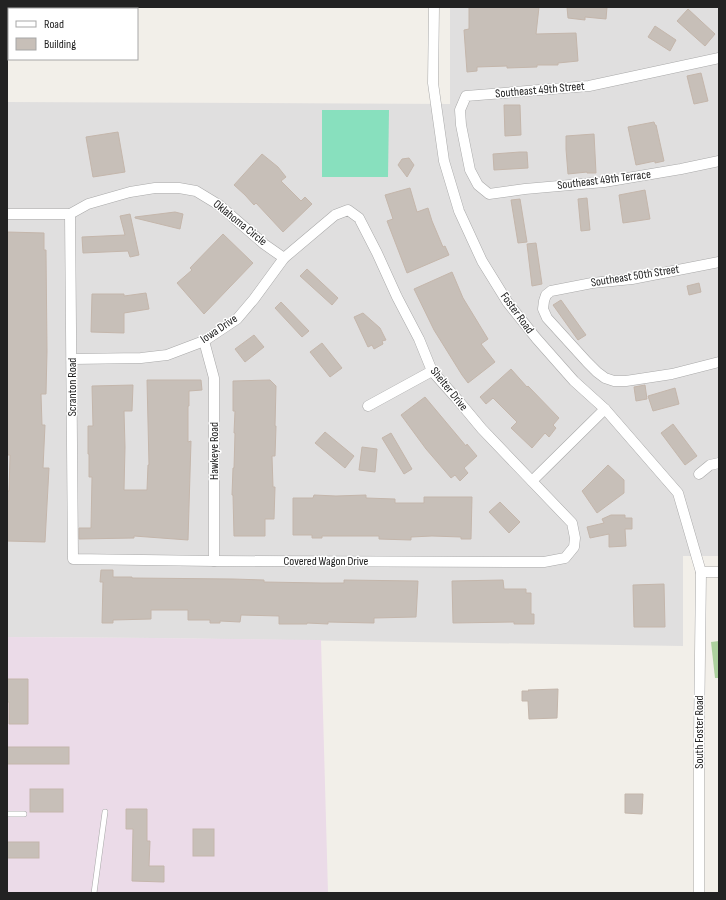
<svg xmlns="http://www.w3.org/2000/svg" width="726" height="900" font-family="'Sofia Sans Condensed',sans-serif">
	<rect width="100%" height="100%" fill="#f2efe9"/>
	<path fill="#e0dfdf" d="M450 7H719V556H683V646L153 638 7 637V102L450 104Z"/>
	<path fill="#ebdbe8" d="M7 637 153 638 321 640 328 893H7Z"/>
	<path fill="#add19e" d="M719 641V678H715L711 642Z"/>
	<path fill="#88e0be" d="M322 110H389L388 177H322Z"/>
	<g fill="#c7bfb8" stroke="#c4b6ab">
		<path d="M469 7H539L536 34 576 33 578 61 558 63V65H537V67L507 68V66L477 67V71L467 72 464 30 469 29Z"/>
		<path d="M567 7H607L606 19 585 17V20L568 18Z"/>
		<path d="M688 9 715 34 705 46 677 21Z"/>
		<path d="M655 26 676 40 670 51 648 37Z"/>
		<path d="M701 73 708 101 694 104 687 76Z"/>
		<path d="M504 105H520L521 135 505 136Z"/>
		<path d="M654 122 655 125H656L664 161 655 163V161L636 165 628 127Z"/>
		<path d="M118 132 125 172 93 177 86 137Z"/>
		<path d="M594 134 596 173H587V172L568 174 566 149V136Z"/>
		<path d="M520 152H527L528 168 494 170 493 154Z"/>
		<path d="M262 154 278 167 286 177 281 181 301 201 305 197 312 204 283 232 256 203 254 205 245 195 234 185Z"/>
		<path d="M409 158 414 165 407 177 398 165 402 159Z"/>
		<path d="M410 188 417 212 428 208 432 221 443 247 445 246 449 255 407 273 387 221 393 219 385 195Z"/>
		<path d="M645 190 650 219 623 223 619 195Z"/>
		<path d="M587 198 590 230 581 231 578 199Z"/>
		<path d="M520 199 527 242 518 243 511 200Z"/>
		<path d="M175 212 183 214 180 229 135 218V217Z"/>
		<path d="M130 214 139 255 130 257 128 251 83 253 82 237 125 235 120 216Z"/>
		<path d="M7 232 44 233V250H46L47 351 46 394H41L42 425H45L43 468H49L45 542 7 541V491H9L10 455H7Z"/>
		<path d="M223 234 253 263 204 314 177 283 192 270 190 268Z"/>
		<path d="M536 243 542 284 532 286 527 244Z"/>
		<path d="M307 269 338 298 332 305 300 276Z"/>
		<path d="M452 272 463 298 488 339 481 344 495 362 468 383 462 375 434 330 414 289Z"/>
		<path d="M699 283 701 292 689 295 687 286Z"/>
		<path d="M146 293 149 309 124 313V333L91 332 92 294H124V296Z"/>
		<path d="M561 300 586 335 578 340 553 305Z"/>
		<path d="M281 302 309 331 302 337 275 308Z"/>
		<path d="M363 313 380 328 386 340 382 341 383 344 374 349 372 345 368 347 354 317Z"/>
		<path d="M254 335 264 347 245 362 235 349Z"/>
		<path d="M322 343 342 368 330 377 310 352Z"/>
		<path d="M511 369 527 387 528 386 559 418 553 425 556 428 549 437 545 433 532 448 511 428 517 422 493 398 486 404 480 397Z"/>
		<path d="M147 380H201L202 390 189 391V406H188V442L191 441 188 540 134 536V538L79 539V528H91L92 477H89V454H88V426H93L92 386 133 385 132 411H124L125 447 124 490H147L148 465H149Z"/>
		<path d="M270 380 276 386 275 426H276L275 456H272L273 487H275L274 519H265V536H234L233 495H232L233 468H234L235 433H234L235 411H233V381Z"/>
		<path d="M645 385 647 399 636 401 634 387Z"/>
		<path d="M675 388 679 404 653 411 648 396Z"/>
		<path d="M425 397 466 446 467 444 477 456 464 468 468 473 460 481 455 475 451 478 426 449 401 415Z"/>
		<path d="M673 424 697 456 685 465 661 433Z"/>
		<path d="M325 432 354 456 345 468 315 443Z"/>
		<path d="M391 433 412 469 404 474 382 438Z"/>
		<path d="M362 447 377 449 375 472 359 470Z"/>
		<path d="M608 465 624 480V493L597 513 582 491Z"/>
		<path d="M314 495 336 496 366 495V498L395 499V503H424V497H472L471 539H461V537L432 536 411 537V540L379 539V536H322V538H312V535H293V498H313Z"/>
		<path d="M500 502 520 522 509 533 489 512Z"/>
		<path d="M611 515H625V518H632V529H625L626 546 609 547V534L590 538 587 527 604 523 602 519Z"/>
		<path d="M101 570H113V577H132V578L233 579 264 580V582L321 583H344V580L418 581 416 617 374 618V623L328 622V624L307 623V624H279V616L241 615 240 622 220 621V623H210V620H188V610H151V619L113 620V623H102L103 582H100Z"/>
		<path d="M503 580 504 589H526V593H531V614H534V624H514V622L453 623 452 581Z"/>
		<path d="M664 584 665 627H634L633 585Z"/>
		<path d="M7 679H28V724H9V702H7Z"/>
		<path d="M558 689 557 718 529 719 528 701H522V691H529L528 690Z"/>
		<rect x="7" y="747" width="62" height="17"/>
		<rect x="30" y="789" width="33" height="23"/>
		<path d="M625 794H643L642 814 625 813Z"/>
		<path d="M126 809H147V841H150L149 866H164V882L132 881 133 829H126Z"/>
		<rect x="193" y="829" width="21" height="27"/>
		<rect x="7" y="842" width="32" height="16"/>
	</g>
	<g fill="none" stroke-linecap="round" stroke-linejoin="round">
		<defs>
			<g id="lane">
				<path d="M7 814H24"/>
				<path d="M94 893 105 812"/>
			</g>
			<g id="street">
				<path d="M434 7 433 83 444 161 459 211 482 261 508 303 536 338 574 381 605 409 678 493 701 572 699 736V893"/>
				<path d="M719 58 589 86 466 96 460 110 461 125 470 170 478 185 489 194 525 189 604 182 681 169 719 161"/>
				<path d="M7 214H70L88 204 130 192 155 188H179L196 191 219 205 264 244 284 258"/>
				<path d="M70 214 73 559 214 561 544 562 565 558 574 547 575 538 572 523 482 429 457 399 432 371 419 339 397 297 377 253 359 218 348 210 335 215 284 258 254 299 237 319 204 341 167 355 141 358 72 359"/>
				<path d="M719 262 632 279 592 283 551 291 546 295 544 301 543 309 547 318 587 362 597 372 605 378 614 381H626L672 374 719 362"/>
				<path d="M204 341 214 378V561"/>
				<path d="M368 406 432 371"/>
				<path d="M699 474 710 465 719 463"/>
				<path d="M532 481 605 409"/>
				<path d="M701 572H719"/>
			</g>
		</defs>
		<use href="#lane" stroke="#a9a9a9" stroke-width="6"/>
		<use href="#street" stroke="#a9a9a9" stroke-width="11"/>
		<use href="#lane" stroke="#fff" stroke-width="5"/>
		<use href="#street" stroke="#fff" stroke-width="10"/>
	</g>
	<g text-anchor="middle" dominant-baseline="central" stroke-width="3" stroke-linejoin="round" paint-order="stroke">
		<g font-size="12" fill="#222" stroke="#fff">
			<text transform="translate(540 90) rotate(-5)">Southeast 49th Street</text>
			<text transform="translate(604 180) rotate(-7)">Southeast 49th Terrace</text>
			<text transform="translate(240 223) rotate(39)">Oklahoma Circle</text>
			<text transform="translate(635 276) rotate(-9)">Southeast 50th Street</text>
			<text transform="translate(517 313) rotate(54)">Foster Road</text>
			<text transform="translate(219 329) rotate(-34)">Iowa Drive</text>
			<text transform="translate(72 387) rotate(-90)">Scranton Road</text>
			<text transform="translate(449 389) rotate(51)">Shelter Drive</text>
			<text transform="translate(214 451) rotate(-90)">Hawkeye Road</text>
			<text x="326" y="561">Covered Wagon Drive</text>
			<text transform="translate(699 732) rotate(-90)">South Foster Road</text>
		</g>
	</g>
	<rect width="726" height="900" fill="none" stroke="#222222" stroke-width="16"/>
	<rect x="8" y="8" width="130" height="52" fill="#ffffff" stroke="#a7a7a7"/>
	<rect x="16" y="21" width="20" height="6" fill="#ffffff" stroke="#a7a7a7"/>
	<text x="44" y="28" font-size="12" fill="#222222">Road</text>
	<rect x="16" y="38" width="20" height="12" fill="#c7bfb8" stroke="#a7a7a7"/>
	<text x="44" y="48" font-size="12" fill="#222222">Building</text>
</svg>
